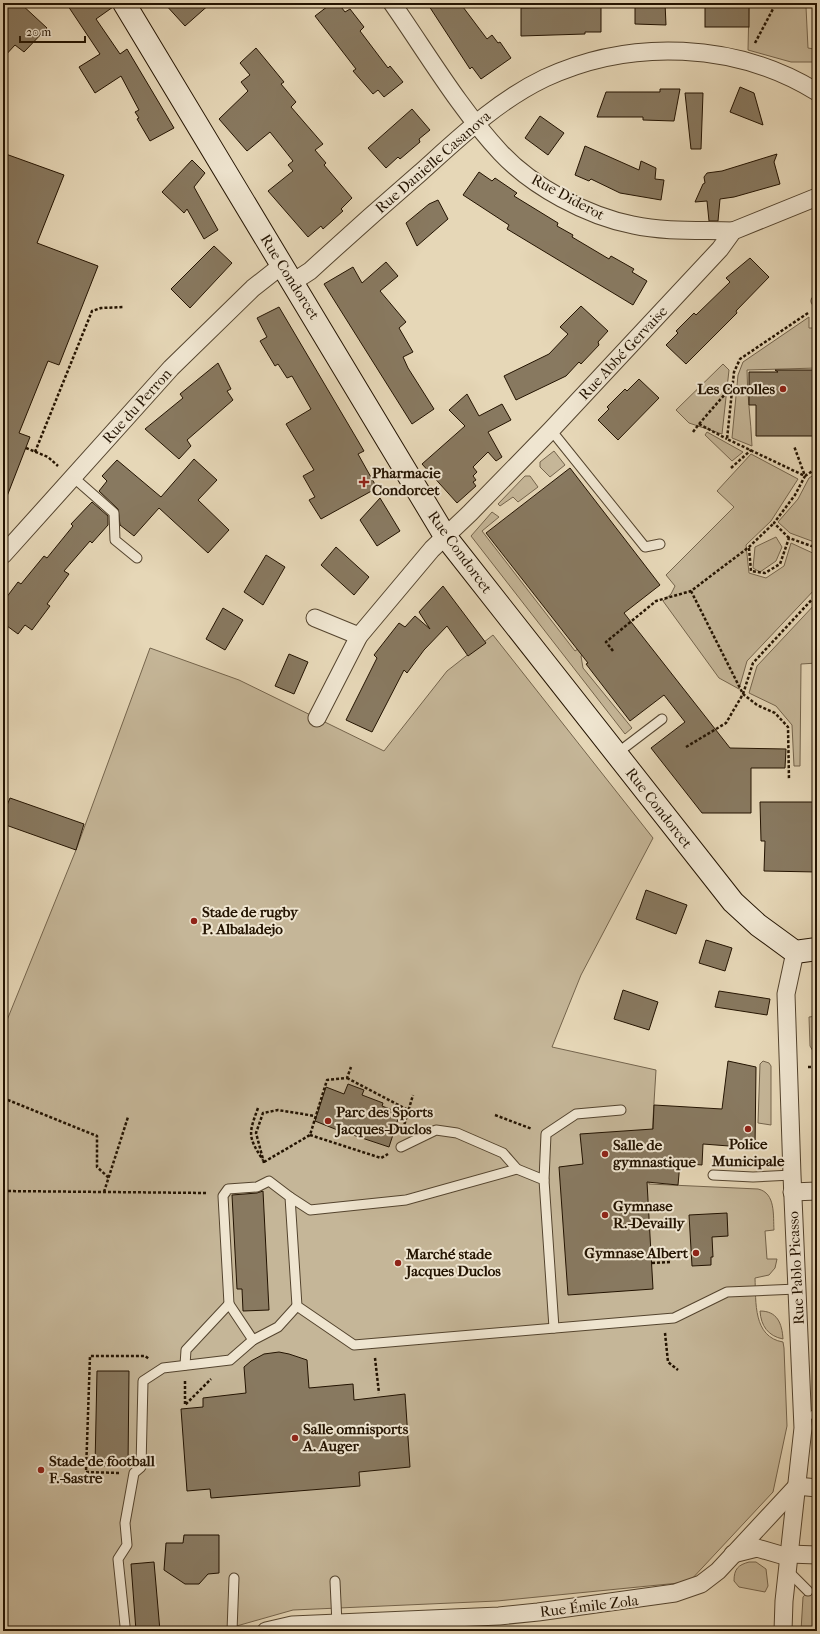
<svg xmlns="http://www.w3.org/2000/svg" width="820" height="1634" font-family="'IM FELL French Canon',serif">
	<rect width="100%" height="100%" fill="#e6d7b7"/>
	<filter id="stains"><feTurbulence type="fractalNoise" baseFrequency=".005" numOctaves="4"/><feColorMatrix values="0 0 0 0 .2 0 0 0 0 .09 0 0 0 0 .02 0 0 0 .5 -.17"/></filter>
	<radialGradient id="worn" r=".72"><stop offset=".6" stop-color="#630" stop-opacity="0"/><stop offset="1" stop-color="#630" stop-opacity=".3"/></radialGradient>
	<g fill="#c5b698" stroke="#74644c">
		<path d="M749 6 806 7 808 48 814 49V62H791L748 50Z"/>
		<path d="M809 317V328H817V368L747 370C747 396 751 420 752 446L732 438 738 375 743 362Z"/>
		<path d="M723 364 729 370 722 434 689 423 676 410Z"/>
		<path d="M707 432 743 452 732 461 705 435Z"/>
		<path d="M554 451 565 465 550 477 540 467V462Z"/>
		<path d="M751 454 798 479 771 521 746 545 749 573 766 578 784 566 791 543 817 555V587L747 661 739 689 719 678 663 601 671 594 675 586 666 575 734 507 717 491Z"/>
		<path d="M817 473V543L790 533 778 522 798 499 809 478Z"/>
		<path d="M525 476H530L538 487 518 502 513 497 500 506 498 504Z"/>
		<path d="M492 512 499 517 482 531 575 651 589 641 594 646 581 656 583 668 632 728 625 734 471 536Z"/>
		<path d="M776 537 782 547 776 561 760 572 753 568 755 547Z"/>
		<path d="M817 602V663L801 664 800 766H794L792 725 776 706 749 693 757 666Z"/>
		<path d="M493 635 653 838 581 975 552 1047 656 1070 649 1184 758 1189C776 1193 773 1216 774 1230L765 1231 767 1259H777L775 1268 769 1275 755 1278C756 1302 753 1337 783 1342L784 1348 787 1426 773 1492 689 1582 497 1601 293 1610 219 1631H3V1030L76 850 150 648 239 680 384 751 447 671Z"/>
		<path d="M817 1016V1058L810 1046 809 1017Z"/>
		<path d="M763 1061 769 1063 771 1066V1125L758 1123 760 1064Z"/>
		<path d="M760 1311C777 1311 782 1323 783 1339 768 1336 761 1326 760 1311Z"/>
		<path d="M749 1562H756L766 1569 768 1586 765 1592 739 1587 734 1581C734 1569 738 1565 749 1562Z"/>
		<path d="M813 1586H817V1631H801L803 1597Z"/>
	</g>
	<g fill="#887960" stroke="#231301">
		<path d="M3 3H20L47 28 24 52 15 45 3 58Z"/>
		<path d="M66 3H112L113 7 96 19 120 54 127 49 174 128 150 141 137 119 139 118 135 112 139 110 121 76 95 93 79 67 100 54Z"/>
		<path d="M164 3H211L185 26Z"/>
		<path d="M332 3H338L345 12 350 9 364 27 360 31 388 68 390 66 403 82 384 97 378 90 373 94 353 71 356 69 315 16Z"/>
		<path d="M427 3H460L487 39 492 35 498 43 500 42 511 58 481 79 472 67 470 69Z"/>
		<path d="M601 3V32H585V34L521 36V8L572 7V4Z"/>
		<path d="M635 3H665L666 25 635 24Z"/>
		<rect x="705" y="3" width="44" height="24"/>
		<path d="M256 48 284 82 281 84 296 102 291 107 323 144 315 150 326 163 324 165 352 198 341 209 343 211 323 229 321 226 308 237 268 191 293 171 288 165 293 161 270 132 247 151 219 119 248 91 241 82 250 75 240 63Z"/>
		<path d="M740 87 754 93 763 125 730 112Z"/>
		<path d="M660 89H680L674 121 643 120V117H597L606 92H660Z"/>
		<path d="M685 93H703L701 149H691Z"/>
		<path d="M412 109 430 130 419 139 420 142 400 159 398 157 386 168 368 148Z"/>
		<path d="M540 116 564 133 548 155 525 138Z"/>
		<path d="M585 146 639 170 641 161 656 168 655 179 664 180 661 200 620 193 591 179 589 181 575 175Z"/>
		<path d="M3 153 64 175 37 243 98 266 59 365 48 361 19 433 30 437 4 504Z"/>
		<path d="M777 154 774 162 780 184 734 197 720 199 718 221H709L707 201 695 202 703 184 705 183 704 177 707 173 722 171Z"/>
		<path d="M192 160 205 173 194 187 218 230 204 239 187 209 184 213 162 192Z"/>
		<path d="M479 172 492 181 495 178 517 193 514 196 558 223 557 226 573 235 572 237 609 259 611 256 634 269 632 272 647 281 633 305 507 229 509 225 463 195Z"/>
		<path d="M438 200 448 219 417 246 406 223 429 204Z"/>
		<path d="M214 246 232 263 190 308 171 289Z"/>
		<path d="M750 258 769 277 736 311 737 313 686 364 666 345 678 333 676 331 694 313 696 315 730 282 726 278Z"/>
		<path d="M386 262 398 276 380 291 406 322 399 328 413 352 403 357 408 368 434 409 412 424 324 284 353 267 362 283Z"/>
		<path d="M581 306 608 331 598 342 599 345 581 364 579 362 566 376 516 400 504 376 549 354 568 334 560 327Z"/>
		<path d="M279 307 364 451 358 454 377 488 321 519 309 500 315 497 303 476 314 470 286 424 311 409 292 376 287 378 278 364 275 366 260 341 267 337 257 318Z"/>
		<path d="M218 363 231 389 227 391 233 400 187 440 191 446 179 459 145 429 183 398 180 394Z"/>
		<path d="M775 370H817V436H756V405H749V372H778Z"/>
		<path d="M639 379 659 398 618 440 598 420 609 409 607 407 625 389 627 391Z"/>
		<path d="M467 394 479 416 502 404 511 420 488 432 502 457 496 461 488 452 473 467 477 472 473 476 476 480 473 482 476 486 457 503 422 464 465 426 449 410Z"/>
		<path d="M194 459 217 480 198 500 229 530 208 553 159 508 134 536 120 525 118 509 99 491 107 481 102 476 117 460 161 497Z"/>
		<path d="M570 468 660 585 624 613 730 748 786 749 785 768H751V813H702L651 748 685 722 664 695 630 721 586 664 588 663 486 533Z"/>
		<path d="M380 498 400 531 377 546 360 520Z"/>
		<path d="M92 502 108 516V525L92 543 90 541 64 571 69 574 47 604 50 606 32 630 25 625 18 634 3 623V602L18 582 21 584 44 556 47 558 73 526 71 524Z"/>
		<path d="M336 547 369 577 354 595 321 565Z"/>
		<path d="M266 555 285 567 263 605 244 592Z"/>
		<path d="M443 586 486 643 468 656 447 626 424 650 407 673 404 670 372 732 346 720 377 658 374 655 399 623 405 627 415 616 430 629 419 612Z"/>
		<path d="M223 608 243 620 225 650 206 639Z"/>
		<path d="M289 654 308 662 294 694 275 686Z"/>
		<path d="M10 798 84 824 76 850 3 824V815Z"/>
		<path d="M760 802H817V872L764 871 765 841H761Z"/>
		<path d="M646 890 687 905 676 934 636 919Z"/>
		<path d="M706 940 732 948 725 971 699 963Z"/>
		<path d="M623 990 658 1002 649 1030 614 1019Z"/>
		<path d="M719 991 770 999 767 1015 715 1007Z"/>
		<path d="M728 1061 756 1067 755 1148 703 1144 702 1165 680 1163 678 1185 647 1182 653 1289 568 1295 559 1167 583 1164 580 1134 653 1129 654 1105 722 1109Z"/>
		<path d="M348 1084 364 1090 362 1095 383 1103 382 1106 400 1113 389 1147 350 1134V1135L315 1121 326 1087 344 1094Z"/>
		<path d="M263 1191 269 1310 243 1311 242 1289H237L232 1195 257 1193Z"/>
		<path d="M727 1213 728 1236 712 1237 713 1257H711V1265L692 1266 689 1215Z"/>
		<path d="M279 1352 289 1354 307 1360 309 1388 353 1384 354 1400 405 1394 410 1467 359 1472 360 1486 211 1498 210 1489 187 1491 181 1409 203 1407V1398L246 1393 244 1367 251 1361 264 1354Z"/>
		<path d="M97 1371H129L128 1466H95Z"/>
		<path d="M184 1535H219V1573L208 1574 199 1584H185L164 1570 166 1543H183Z"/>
		<path d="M154 1562 160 1631H136L131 1564Z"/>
	</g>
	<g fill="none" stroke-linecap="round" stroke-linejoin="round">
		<defs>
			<g id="lane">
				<path d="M816 301H817"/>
				<path d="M551 430 645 547 660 544"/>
				<path d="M73 477 114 513 115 540 137 558"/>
				<path d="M616 754 662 719"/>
				<path d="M401 1147 436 1130 457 1133 503 1153 517 1169 544 1180 554 1328"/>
				<path d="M713 1175 753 1177 792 1175"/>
				<path d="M544 1180 546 1134 576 1114 621 1110"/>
				<path d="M290 1197 310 1210 406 1200 517 1169"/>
				<path d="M229 1304 223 1196 228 1189 257 1187 269 1181 290 1197 297 1306 354 1345 674 1318 727 1292 797 1289"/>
				<path d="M185 1365 186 1350 229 1304 253 1340"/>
				<path d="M814 1415H817"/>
				<path d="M787 1570 808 1591"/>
				<path d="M335 1581 337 1624"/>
				<path d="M125 1626 118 1559 127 1545 125 1523 134 1473 141 1467 143 1381 163 1368 230 1360 253 1340 278 1327 297 1306"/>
				<path d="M232 1631 234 1578"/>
			</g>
			<g id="street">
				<path d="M392 3C427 53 459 108 501 153 533 187 587 216 633 225 665 232 700 230 733 231"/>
				<path d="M293 282 310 271C346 238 383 205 420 173 459 138 497 101 545 78 631 38 736 42 817 92"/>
				<path d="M3 555 171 368 253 288 281 266"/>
				<path d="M315 618 359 636"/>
				<path d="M317 718 359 636 432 549 470 513 551 430 720 249 733 231 817 197"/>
				<path d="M792 1192 817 1191"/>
				<path d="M733 1554 757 1548 788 1557"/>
				<path d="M789 1554 817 1555"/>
				<path d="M266 1631 292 1625 499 1616 538 1612 675 1593 701 1584 718 1571 797 1486 817 1488"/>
				<path d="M783 1631 784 1601 803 1428 792 1175 786 994 795 952"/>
			</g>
			<path id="secondary" d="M124 3 445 536 733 902 758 925 795 952 817 949"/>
		</defs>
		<use href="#lane" stroke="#54442e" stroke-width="11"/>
		<use href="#street" stroke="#54442e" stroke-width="19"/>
		<use href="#secondary" stroke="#231301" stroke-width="24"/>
		<g stroke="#231301" stroke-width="2.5" stroke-dasharray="3 2" stroke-linecap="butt">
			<path d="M795 3 796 5 806 4"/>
			<path d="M755 43 774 7V3"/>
			<path d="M808 313 740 359 734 372 727 439 805 476 817 468"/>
			<path d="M699 424 732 386"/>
			<path d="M693 432 699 424 727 439"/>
			<path d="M26 448 48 457 58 466"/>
			<path d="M35 452 92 311 101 308 124 307"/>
			<path d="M731 468 751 450"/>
			<path d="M789 538 774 523 795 495 805 476 794 446"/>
			<path d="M749 548 751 571 765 573 780 564 789 538 817 548"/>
			<path d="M691 591 743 694"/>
			<path d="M613 651 606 642 656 601 691 591 749 547 774 523"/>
			<path d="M743 694 753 663 817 594"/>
			<path d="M686 747 726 723 743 694 757 705 775 713 788 727 789 780"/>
			<path d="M808 1067H817"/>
			<path d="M347 1078 408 1110"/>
			<path d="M3 1098 97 1136V1167L109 1178"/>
			<path d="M258 1108C249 1133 247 1136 263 1160"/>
			<path d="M495 1115 532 1129"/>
			<path d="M403 1129 413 1095"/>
			<path d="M310 1135 381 1158 388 1154"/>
			<path d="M264 1162 310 1135 327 1080 347 1078 351 1067"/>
			<path d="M264 1163 256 1133 263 1113 278 1110 315 1116"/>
			<path d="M3 1191 208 1193"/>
			<path d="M104 1192 128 1117"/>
			<path d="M652 1263 671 1262"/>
			<path d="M665 1333 668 1362 678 1370"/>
			<path d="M375 1358 379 1393"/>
			<path d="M185 1381V1405L211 1379"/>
			<path d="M119 1473 86 1472 90 1356H145L149 1359"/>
		</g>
		<use href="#lane" stroke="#efe5d0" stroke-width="9"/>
		<use href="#street" stroke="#efe5d0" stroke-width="17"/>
		<use href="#secondary" stroke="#efe5d0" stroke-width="22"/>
	</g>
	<g fill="#8f2418" stroke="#efe5d0" stroke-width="1.5">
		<circle cx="783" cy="389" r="4"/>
		<path d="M362 476h4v4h4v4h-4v4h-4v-4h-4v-4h4z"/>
		<circle cx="194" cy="921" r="4"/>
		<circle cx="328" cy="1121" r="4"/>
		<circle cx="748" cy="1129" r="4"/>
		<circle cx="605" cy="1154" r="4"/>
		<circle cx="605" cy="1215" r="4"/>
		<circle cx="696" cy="1253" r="4"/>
		<circle cx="398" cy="1263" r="4"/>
		<circle cx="295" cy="1438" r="4"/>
		<circle cx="41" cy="1470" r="4"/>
	</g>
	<g text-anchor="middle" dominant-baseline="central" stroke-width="4" stroke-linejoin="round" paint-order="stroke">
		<g font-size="15" fill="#231301" stroke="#efe5d0">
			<text transform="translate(433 162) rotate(-41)">Rue Danielle Casanova</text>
			<text transform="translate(568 197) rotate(28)">Rue Diderot</text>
			<text transform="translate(290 277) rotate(58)">Rue Condorcet</text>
			<text transform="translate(623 353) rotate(-47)">Rue Abbé Gervaise</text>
			<text transform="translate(137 406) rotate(-48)">Rue du Perron</text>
			<text transform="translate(460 552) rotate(54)">Rue Condorcet</text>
			<text transform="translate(659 808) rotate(52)">Rue Condorcet</text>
			<text transform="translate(796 1268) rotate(-93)">Rue Pablo Picasso</text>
			<text transform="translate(589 1606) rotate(-7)">Rue Émile Zola</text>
		</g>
		<g font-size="15" font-weight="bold" fill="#231301" stroke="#efe5d0" text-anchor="start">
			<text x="775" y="389" text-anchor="end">Les Corolles</text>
			<text x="372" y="473">Pharmacie<tspan x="372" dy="17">Condorcet</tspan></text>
			<text x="202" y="912">Stade de rugby<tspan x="202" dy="17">P. Albaladejo</tspan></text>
			<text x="336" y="1112">Parc des Sports<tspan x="336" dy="17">Jacques-Duclos</tspan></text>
			<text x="748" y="1144" text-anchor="middle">Police<tspan x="748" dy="17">Municipale</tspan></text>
			<text x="613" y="1145">Salle de<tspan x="613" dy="17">gymnastique</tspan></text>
			<text x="613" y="1206">Gymnase<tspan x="613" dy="17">R.-Devailly</tspan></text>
			<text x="688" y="1253" text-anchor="end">Gymnase Albert</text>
			<text x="406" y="1254">Marché stade<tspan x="406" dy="17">Jacques Duclos</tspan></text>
			<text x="303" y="1429">Salle omnisports<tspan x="303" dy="17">A. Auger</tspan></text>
			<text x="49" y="1461">Stade de football<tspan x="49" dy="17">F.-Sastre</tspan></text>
		</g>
	</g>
	<rect width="820" height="1634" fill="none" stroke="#e6d7b7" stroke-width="16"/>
	<rect x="4" y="4" width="812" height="1626" fill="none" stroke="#231301" stroke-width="2"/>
	<rect x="8" y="8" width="804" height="1618" fill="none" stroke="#231301"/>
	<path d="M20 36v6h65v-6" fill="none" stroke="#231301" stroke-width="2"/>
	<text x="26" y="36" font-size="12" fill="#231301" stroke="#efe5d0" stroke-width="3" paint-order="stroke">20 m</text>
	<rect width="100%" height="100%" filter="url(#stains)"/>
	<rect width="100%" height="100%" fill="url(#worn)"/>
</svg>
